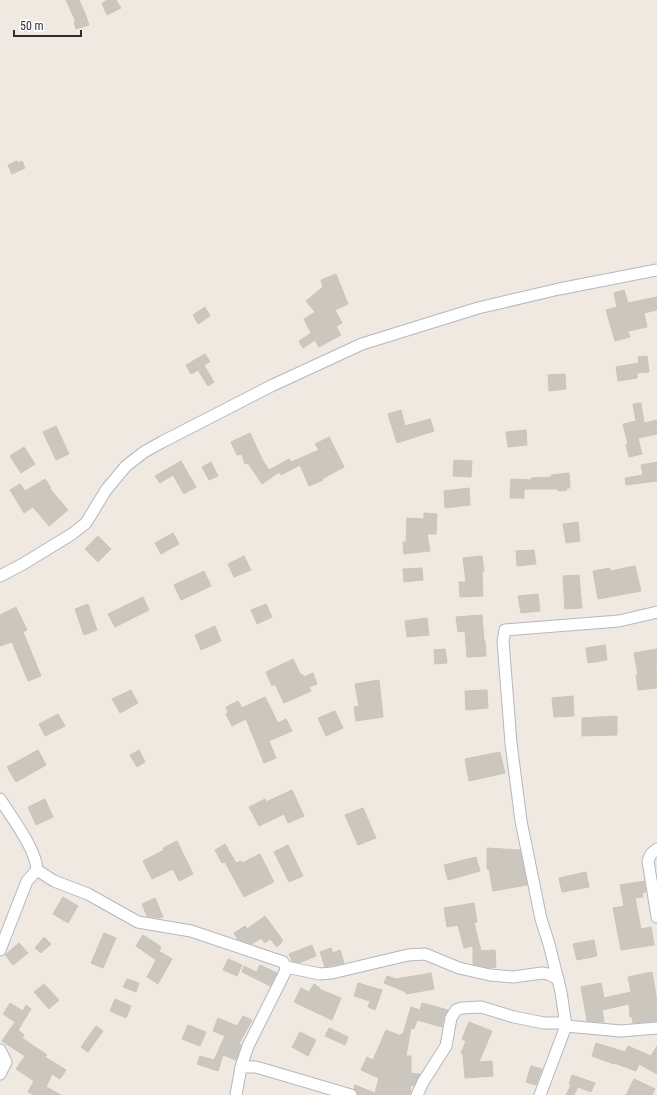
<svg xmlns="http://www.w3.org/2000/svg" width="657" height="1095" font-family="'Roboto Condensed',sans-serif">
	<rect width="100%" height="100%" fill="#efe9e1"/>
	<g fill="#cbc7bf" stroke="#cbc5ba">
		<path d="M66 0H79L86 16 89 25 76 29 74 22H76Z"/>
		<path d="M108 0H116L121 8 107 15 102 3Z"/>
		<path d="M17 161 18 163 22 161 25 168 12 174 8 165Z"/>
		<path d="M336 274 348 304 335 310 342 323 336 326 341 335 319 347 315 340 303 348 299 341 311 333 304 319 315 312 306 301 323 287 321 280Z"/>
		<path d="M624 290 628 303 657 297V310L644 313 647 327 628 331 630 337 615 341 606 310 617 307 614 293Z"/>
		<path d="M205 307 210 316 198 324 193 315Z"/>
		<path d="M205 354 210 362 204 365 214 382 208 386 198 370 191 374 186 365Z"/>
		<path d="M647 356 649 372 637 373V378L618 381 616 367 639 363 638 357Z"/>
		<path d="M565 374 566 389 549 391 548 375Z"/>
		<path d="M641 403 644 423 657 420V434L638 438 642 454 629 457 626 445 628 444 623 424 636 421 633 404Z"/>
		<path d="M401 410 405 426 430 419 434 431 397 443 388 414Z"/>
		<path d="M56 426 69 454 56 460 43 432Z"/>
		<path d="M526 430 527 445 508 447 506 432Z"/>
		<path d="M250 433 263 461 269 470 289 459 291 462 319 450 315 444 329 437 344 467 322 479 323 480 309 486 300 465 281 475 279 472 262 484 248 463 245 464 242 454 237 455 231 442Z"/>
		<path d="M24 447 35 464 21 473 10 456Z"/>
		<path d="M454 460 472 461 471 477 453 476Z"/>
		<path d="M181 461 196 487 184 494 173 475 160 483 155 476Z"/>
		<path d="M211 462 218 476 209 480 202 467Z"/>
		<path d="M657 462V481L626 485 625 478 643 475 641 465Z"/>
		<path d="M569 473 570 488H566L567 490 558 491V489H524V498H510L511 479 531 480V478L552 477 551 475Z"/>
		<path d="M45 479 51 488 50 489 68 510 49 526 33 507 24 513 10 490 20 484 25 491Z"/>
		<path d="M469 488 470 505 445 508 444 491Z"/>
		<path d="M424 513 437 514 436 534H427L430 551 404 554 403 542H406L407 518 424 519Z"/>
		<path d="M578 522 580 541 566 543 563 524Z"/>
		<path d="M173 533 179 544 161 554 155 543Z"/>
		<path d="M98 536 111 549 98 562 85 549Z"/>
		<path d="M534 550 536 564 517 566 516 551Z"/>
		<path d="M244 556 251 570 234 577 228 564Z"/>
		<path d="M482 556 484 571H482L483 596 460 597 459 582H466L463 558Z"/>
		<path d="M635 566 641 591 598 599 593 571 610 568V571Z"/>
		<path d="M422 568 423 580 404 582 403 569Z"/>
		<path d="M204 571 211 586 181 600 174 585Z"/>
		<path d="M579 575 582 608 565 609 563 576Z"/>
		<path d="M538 594 540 611 521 613 518 596Z"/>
		<path d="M143 597 149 610 115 627 108 614Z"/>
		<path d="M88 604 97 630 84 635 75 609Z"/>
		<path d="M266 604 272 617 257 624 251 610Z"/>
		<path d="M16 607 27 630 23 632 41 676 28 681 12 642 0 646V615Z"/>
		<path d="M482 615 484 641H485L486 656 467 657 465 631 458 632 456 617Z"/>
		<path d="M427 618 429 635 407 637 405 621Z"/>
		<path d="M215 626 221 641 201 650 195 635Z"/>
		<path d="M605 645 607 660 588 663 586 648Z"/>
		<path d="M445 649 447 663 435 664 434 650Z"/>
		<path d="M657 649V666H656L657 688 638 690 636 675H638L634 653Z"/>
		<path d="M293 659 301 675 302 674 304 677 313 673 317 684 309 687 311 691 284 703 275 684 272 686 266 672Z"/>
		<path d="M379 680 383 717 356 721 354 707 359 706 355 684Z"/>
		<path d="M131 690 138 703 120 713 112 699Z"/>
		<path d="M487 690 488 708 466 710 465 691Z"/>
		<path d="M573 696 574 716 554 717 552 698Z"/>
		<path d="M265 697 278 723 286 719 292 731 269 741 276 758 264 763 246 719 232 726 226 714 228 712 226 707 238 701 242 708Z"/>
		<path d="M335 711 343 728 326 736 318 718Z"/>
		<path d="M58 714 65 726 45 736 39 724Z"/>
		<path d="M617 716V735L582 736V718Z"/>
		<path d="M38 750 46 765 16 782 7 767Z"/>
		<path d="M139 750 145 762 137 767 130 755Z"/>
		<path d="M500 752 505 773 469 781 465 759Z"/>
		<path d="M292 790 304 816 288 823 284 814 259 826 249 807 265 799 266 802Z"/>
		<path d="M45 799 53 817 36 825 28 807Z"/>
		<path d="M363 808 376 838 358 845 345 815Z"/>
		<path d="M177 841 193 874 179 881 173 869 152 879 143 861 164 850 163 848Z"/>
		<path d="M225 844 236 863 241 861 242 863 260 854 274 882 244 897 225 862 222 863 215 850Z"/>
		<path d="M288 845 303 876 289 882 274 852Z"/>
		<path d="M487 848 520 850 527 885 493 891 489 869H487Z"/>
		<path d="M476 857 480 871 448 880 444 865Z"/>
		<path d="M586 872 589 887 562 892 559 878Z"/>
		<path d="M644 881 646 892 642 893 643 897 635 898 641 929 651 927 654 945 621 950 613 908 624 906 620 885Z"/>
		<path d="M63 897 78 906 68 923 53 914Z"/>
		<path d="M155 898 163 917 159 918 147 916 142 904Z"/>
		<path d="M474 903 477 922 474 923 481 951 495 950 496 967 489 968 473 964V946L464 948 458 925 447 927 444 908Z"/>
		<path d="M265 916 282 939V942L277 947 270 939 265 943 261 938 252 944 238 940 234 933 245 926 247 929Z"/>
		<path d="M104 933 116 938 103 968 91 963Z"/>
		<path d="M143 935 160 946 161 948 159 951 172 959 158 984 147 977 156 960 136 946Z"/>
		<path d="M44 937 51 944 41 953 35 948Z"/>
		<path d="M594 940 597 956 577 960 573 944Z"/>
		<path d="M19 943 28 953 13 965 5 955Z"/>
		<path d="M312 945 316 956 299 963 292 961 289 954Z"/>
		<path d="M331 948 333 953 340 950 344 963 325 967 320 952Z"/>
		<path d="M228 959 242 965 237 976 223 970Z"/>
		<path d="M260 965 277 973 270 986 242 972 244 966 258 973 257 971Z"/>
		<path d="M652 972 657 1001V1021L633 1023 632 1017H630L629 1004 602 1010 604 1022 587 1021 581 987 601 983 604 998 631 992 628 977Z"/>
		<path d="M431 973 434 989 406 994V992L384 983 387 976 396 979Z"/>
		<path d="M127 979 139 983 136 992 123 987Z"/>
		<path d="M358 983 382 990 375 1010 368 1007 370 1001 354 996Z"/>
		<path d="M44 984 59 1000 49 1009 34 992Z"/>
		<path d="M314 984 320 988 319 989 341 998 332 1020 294 1002 301 988 309 992Z"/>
		<path d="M115 999 131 1006 126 1018 110 1011Z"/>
		<path d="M10 1003 23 1011 26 1005 31 1009 18 1030 24 1035 22 1038 47 1055 45 1057 66 1070 60 1079 52 1074 46 1087 61 1095H34L28 1092 34 1081 16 1069 25 1056 2 1041 15 1022 3 1014Z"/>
		<path d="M422 1003 448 1010 444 1016 442 1027 417 1020 414 1029 411 1028 406 1056H411V1073L420 1074 414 1086 411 1085 410 1095H358L356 1090 354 1089 355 1085 375 1093 379 1078 361 1070 367 1057 373 1060 386 1030 401 1036V1034H403L411 1007 420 1010Z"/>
		<path d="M243 1016 252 1020 239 1044 241 1045 236 1060 223 1055 218 1071 197 1064 200 1056 214 1060 225 1036 213 1031 218 1018 237 1026Z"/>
		<path d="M469 1022 492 1031 479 1062 492 1061 493 1076 465 1078 463 1054 461 1053 466 1041 462 1039Z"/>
		<path d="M188 1025 206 1032 200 1046 182 1039Z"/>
		<path d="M96 1026 103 1031 88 1052 81 1047Z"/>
		<path d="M329 1028 348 1037 345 1045 325 1036Z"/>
		<path d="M300 1032 316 1040 308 1056 292 1047Z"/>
		<path d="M596 1043 625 1052 628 1046 651 1056 657 1046V1074L639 1064 636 1071 614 1063V1064L592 1056Z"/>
		<path d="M531 1066 542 1069 536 1085 526 1082Z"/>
		<path d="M572 1075 595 1083 591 1092 578 1087 574 1095H566L571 1085 569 1084Z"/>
		<path d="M634 1079 655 1089 652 1095H626Z"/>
	</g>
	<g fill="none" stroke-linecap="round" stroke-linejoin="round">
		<defs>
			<g id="minor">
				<path d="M0 576 23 564 72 534 86 523 106 490 126 466 144 452 162 442 271 386 362 344 478 308 559 289 657 270"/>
				<path d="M0 799C12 818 36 849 37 870L27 881 0 950"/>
				<path d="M657 849 651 854 648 861 657 917"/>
				<path d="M37 870 54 881 88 894 138 922 191 931 283 962 286 967 285 972 248 1046 241 1067"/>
				<path d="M286 967 320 974 332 973 408 955 425 954 459 968 490 975 513 977 542 973 548 974 558 979"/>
				<path d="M566 1026 621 1031 657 1028"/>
				<path d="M0 1050 6 1062 0 1074"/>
				<path d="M236 1095 241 1067H256L351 1095"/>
				<path d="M417 1095 423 1082 446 1046 451 1018 456 1010 462 1008 481 1007 514 1017 544 1023H566"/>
				<path d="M540 1095 566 1026 561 992 549 944 541 919 521 821 511 743 503 641 505 630 619 621 657 612"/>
			</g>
		</defs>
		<use href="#minor" stroke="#b4b7c1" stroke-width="13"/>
		<use href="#minor" stroke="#fff" stroke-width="11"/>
	</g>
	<path d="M14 30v6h67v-6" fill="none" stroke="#2e2e2e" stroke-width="2"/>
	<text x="20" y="30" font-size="12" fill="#2e2e2e" stroke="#ffffff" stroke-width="3" paint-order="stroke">50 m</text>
</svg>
